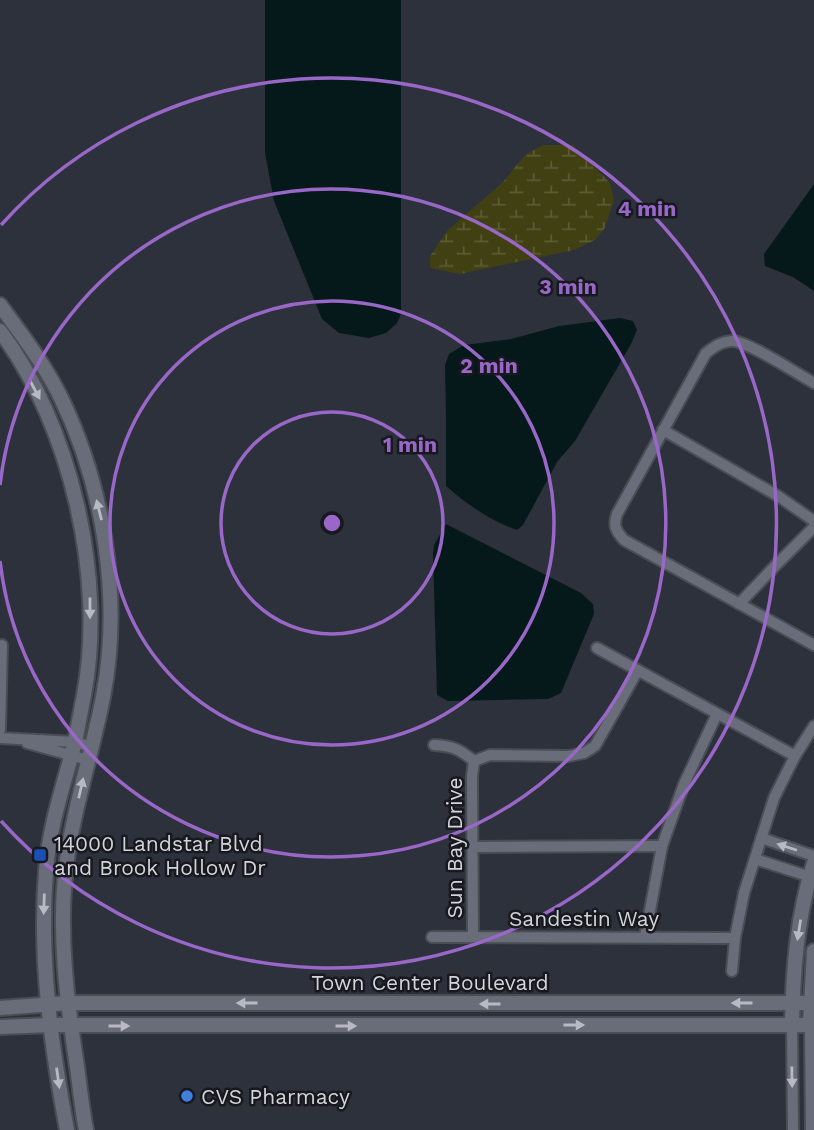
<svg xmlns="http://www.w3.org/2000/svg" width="814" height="1130" font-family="'Work Sans',sans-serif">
	<defs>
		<pattern id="wetland-marsh" width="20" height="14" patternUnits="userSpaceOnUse" patternTransform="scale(1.75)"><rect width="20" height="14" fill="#404013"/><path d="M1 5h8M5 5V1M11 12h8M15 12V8" fill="none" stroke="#5b5b35"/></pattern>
	</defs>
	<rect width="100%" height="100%" fill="#2d313b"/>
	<path fill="url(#wetland-marsh)" d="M543 145H573L610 183 614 200 605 228 595 240 574 250 460 274 430 268V256L447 231 503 182 525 155Z"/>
	<g fill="#06191a">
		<path d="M265 0H401V314L397 323 386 333 369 338 339 333 322 319 274 201 265 153Z"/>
		<path d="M814 184V291L793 277 765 266 764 254Z"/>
		<path d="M620 318 633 321 637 330 631 344 575 441 557 462 523 525 517 530C491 521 466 504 446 486V420L445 365 449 354 464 345 511 339 559 326Z"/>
		<path d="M446 524 581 593 593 604 594 614 561 693 548 699 448 701 437 695 433 553 434 545Z"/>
	</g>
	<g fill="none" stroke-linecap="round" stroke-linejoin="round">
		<defs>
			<g id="street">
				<path d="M814 383C797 374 747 340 731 341 720 342 714 347 706 353L617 514C613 526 616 531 624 540L814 645"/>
				<path d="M663 430 778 496 814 521"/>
				<path d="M739 604 775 566 814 527"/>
				<path d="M597 648 795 756"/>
				<path d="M0 730 2 645"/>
				<path d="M0 738 75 742 92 747"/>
				<path d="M27 743 88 760"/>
				<path d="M434 745C453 746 459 749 474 761"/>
				<path d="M474 761 490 755 569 756 584 753 595 746 638 670"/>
				<path d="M761 838 814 856"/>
				<path d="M473 847 662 846"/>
				<path d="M755 859 814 878"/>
				<path d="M432 937 735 938"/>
				<path d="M473 937 472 776 474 761"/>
				<path d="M645 937 662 846 684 784 717 714"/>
				<path d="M732 971 735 938 744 893 774 798 795 756 814 726"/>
				<path d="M792 1025 793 1130"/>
				<path d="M810 1025 811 1130"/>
			</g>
			<g id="secondary">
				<path d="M0 305C22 335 45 365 61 398 104 487 122 599 103 697 92 754 73 809 66 867 58 934 67 1001 77 1067 80 1088 82 1109 86 1130"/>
				<path d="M0 331C71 425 106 579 84 695 81 710 78 726 75 742 64 784 49 827 46 871 39 958 51 1045 67 1130"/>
				<path d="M0 1008 68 1003H814"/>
				<path d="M792 1025C793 971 797 915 814 863"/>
				<path d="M810 1025 814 951"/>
				<path d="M0 1027 51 1025H814"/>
			</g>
		</defs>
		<use href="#street" stroke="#4a4d56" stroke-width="14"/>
		<use href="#secondary" stroke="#4a4d56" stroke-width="18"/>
		<use href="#street" stroke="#686d79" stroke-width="10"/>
		<use href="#secondary" stroke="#686d79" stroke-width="14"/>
	</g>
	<defs><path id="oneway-solid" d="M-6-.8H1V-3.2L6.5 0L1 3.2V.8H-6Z" transform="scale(1.75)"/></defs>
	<g fill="#b7bac2">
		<use href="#oneway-solid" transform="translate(35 390) rotate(62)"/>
		<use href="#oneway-solid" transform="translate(99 510) rotate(-104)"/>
		<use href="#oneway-solid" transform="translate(90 608) rotate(90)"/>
		<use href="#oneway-solid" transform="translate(81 788) rotate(-77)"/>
		<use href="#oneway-solid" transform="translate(787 847) rotate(-162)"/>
		<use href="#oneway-solid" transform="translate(44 904) rotate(92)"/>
		<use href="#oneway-solid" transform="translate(799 930) rotate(99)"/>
		<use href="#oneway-solid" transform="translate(247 1003) rotate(-180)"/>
		<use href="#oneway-solid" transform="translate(742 1003) rotate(180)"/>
		<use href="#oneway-solid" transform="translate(490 1004) rotate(180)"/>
		<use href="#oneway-solid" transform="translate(574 1025)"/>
		<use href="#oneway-solid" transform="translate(119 1026)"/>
		<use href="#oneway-solid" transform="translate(346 1026)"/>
		<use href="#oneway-solid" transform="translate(792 1077) rotate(89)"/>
		<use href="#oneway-solid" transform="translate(58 1078) rotate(82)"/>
	</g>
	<g fill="none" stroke="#9967c8" stroke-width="3.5">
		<circle cx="332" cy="523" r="111"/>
		<circle cx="332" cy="523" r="222"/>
		<path d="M0 485A334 334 0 1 1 0 561"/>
		<path d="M1 225A445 445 0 1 1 1 821"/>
	</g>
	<rect fill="#1a4fb4" stroke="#17191e" stroke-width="2.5" x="33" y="848" width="14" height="14" rx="3.5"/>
	<circle fill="#3f7fe0" stroke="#17191e" stroke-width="2.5" cx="187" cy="1096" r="7"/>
	<g text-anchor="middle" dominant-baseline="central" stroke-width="5" stroke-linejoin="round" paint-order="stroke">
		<g font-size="21" fill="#d1d4da" stroke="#17191e" text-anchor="start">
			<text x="54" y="843">14000 Landstar Blvd<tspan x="54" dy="24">and Brook Hollow Dr</tspan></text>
			<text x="201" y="1096">CVS Pharmacy</text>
		</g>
		<g font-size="21" fill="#d1d4da" stroke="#17191e">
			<text transform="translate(454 848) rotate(-90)">Sun Bay Drive</text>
			<text x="584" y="918">Sandestin Way</text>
			<text x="430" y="982">Town Center Boulevard</text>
		</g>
	</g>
	<circle cx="332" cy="523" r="10" fill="#9967c8" stroke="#17191e" stroke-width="3.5"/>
	<g font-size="21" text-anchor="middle" font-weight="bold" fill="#9967c8" stroke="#17191e" stroke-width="5" stroke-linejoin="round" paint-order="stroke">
		<text x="647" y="216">4 min</text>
		<text x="568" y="294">3 min</text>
		<text x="489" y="373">2 min</text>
		<text x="410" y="452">1 min</text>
	</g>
</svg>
